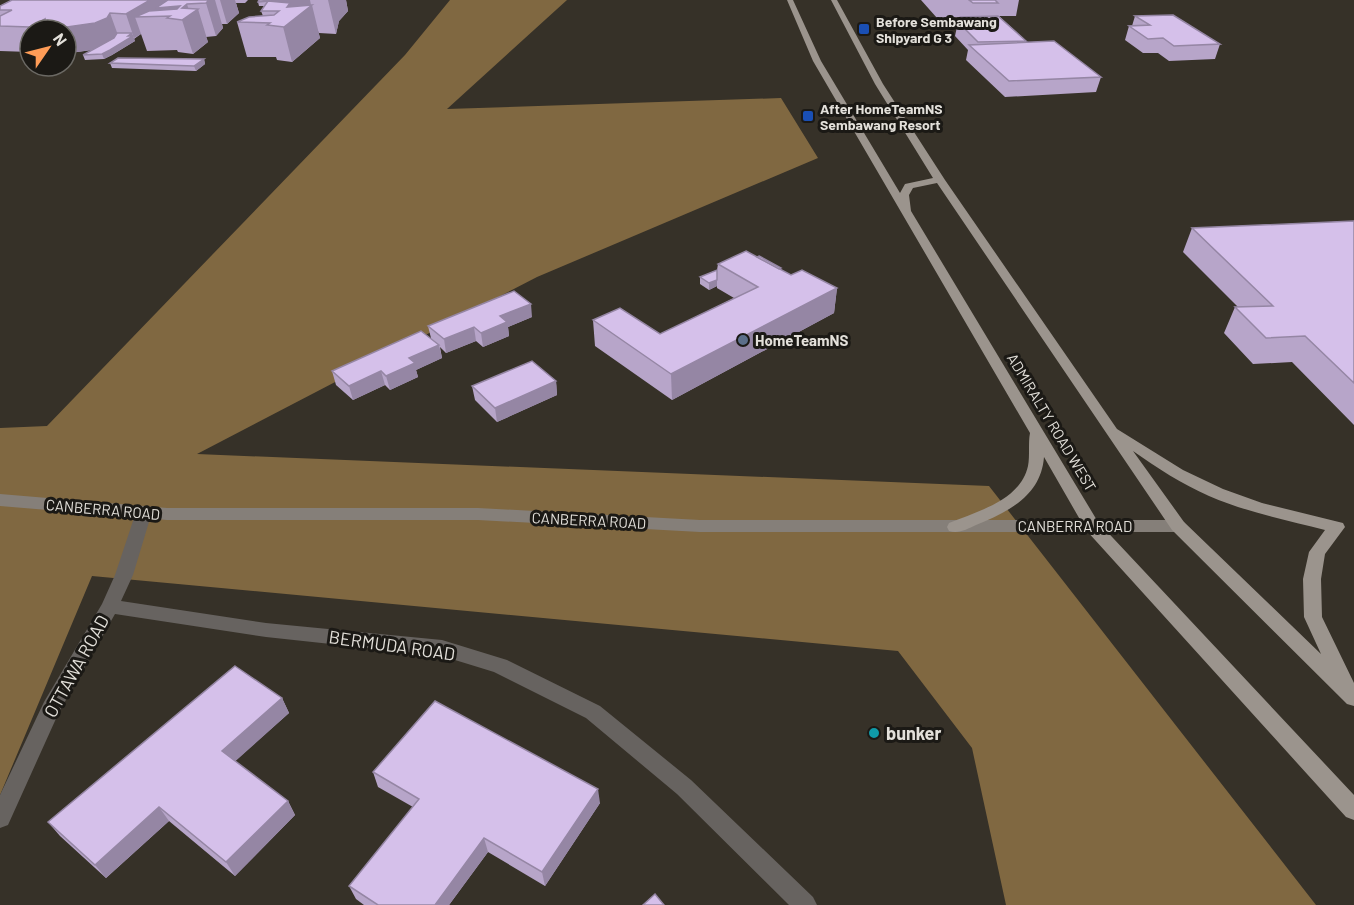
<svg xmlns="http://www.w3.org/2000/svg" width="1354" height="905" font-family="Barlow,sans-serif">
	<rect width="100%" height="100%" fill="#363128"/>
	<path fill="#806841" d="M450 0H567L447 109 781 98 818 158 537 277 197 454 989 486 1316 905H1006L972 748 898 651 92 576 0 795V428L47 426 405 55Z"/>
	<g fill="none" stroke-linecap="round" stroke-linejoin="round">
		<path fill="#676360" fill-rule="evenodd" d="M144 506 150 508 152 512 133 575 121 601 266 623 442 640 507 660 600 706 691 780 813 897 817 905H789L677 794 586 718 494 672 442 656 266 637 115 614 59 712 8 825 0 828V795L44 702 102 604 115 575 136 512 138 508Z"/>
		<path fill="#857f79" fill-rule="evenodd" d="M0 494 167 508H478L700 520H1178L1184 522 1186 526 1184 530 1178 532H700L478 520H167L0 506Z"/>
		<path fill="#9b948d" fill-rule="evenodd" d="M787 0H793L821 61 900 193 905 184 933 178 875 84 831 0H837L883 84 945 180 1117 429 1183 470 1223 489 1262 503 1343 523 1345 527 1325 554 1321 579 1322 617 1354 683V706L1347 704 1172 530 937 183 913 188 909 195 911 211 1098 522 1354 795V820L1346 817 1086 530 1044 457C1041 496 1008 512 976 525 967 529 959 534 949 531L947 527 949 523C978 511 1020 501 1028 466 1030 455 1028 443 1030 433L813 61ZM1133 451C1157 468 1182 484 1209 496 1246 512 1286 520 1325 530L1309 552 1303 579 1304 617 1321 654 1184 522Z"/>
	</g>
	<g fill="#b7a5c9">
		<path d="M12 0H248L245 3H236L239 13 227 24H222L223 28 216 36 206 37 208 42 193 54 178 52 177 50 147 51 141 34 134 39 135 41 112 55 104 59 85 60 83 55 92 50 70 53 66 52V30H30V52L0 51V6Z"/>
		<path d="M259 0H346L348 11 339 21 336 34 319 33 318 31 320 38 292 62 277 60 276 57H247L237 22 263 16 261 11 264 6H259L258 2Z"/>
		<path d="M921 0H1019L1016 16H999L1026 41V43L1101 77 1096 92 1005 97 966 60 968 50 955 36 958 22H960L961 17 937 18Z"/>
		<path d="M1135 16 1220 44 1215 59 1169 61 1158 53H1143L1125 40 1129 26H1132Z"/>
		<path d="M204 59 205 64 196 71 112 68 110 63Z"/>
		<path d="M1354 221V425L1292 362 1253 364 1224 333 1235 307H1238L1183 252 1192 228Z"/>
		<path d="M757 257 781 268V270L791 275 837 288 834 313 672 400 595 346 593 320 660 334 734 298 717 288V286L709 290 700 284V277L717 270 718 264Z"/>
		<path d="M532 317 508 327 509 336 483 347 476 341 446 353 440 347 442 358 416 370 418 377 390 390 385 385 353 400 336 385 332 371 431 338 428 326Z"/>
		<path d="M556 381 557 395 497 422 475 400 472 386Z"/>
		<path d="M282 698 289 713 235 761 288 801 295 815 235 876 169 821 106 878 60 836 48 822Z"/>
		<path d="M373 772 600 803 545 886 488 852 449 905H364L356 899 349 886 413 807 378 787Z"/>
	</g>
	<g fill="#9586a4">
		<path d="M150 0H176L182 8 187 4 190 14 198 9 208 42 193 54 182 20 170 16 135 17 141 34 134 38 126 14Z"/>
		<path d="M209 0H215L223 28 216 36 206 3Z"/>
		<path d="M220 0H235L239 13 227 24Z"/>
		<path d="M270 0H310L311 5H312L320 38 292 62 279 11Z"/>
		<path d="M328 0H346L348 11 339 21 336 34Z"/>
		<path d="M110 13 119 38 105 48 70 53 66 44V30H60V28Z"/>
		<path d="M45 19 44 24 46 30H31L30 27Z"/>
		<path d="M132 33 135 41 112 55 104 59 102 54Z"/>
		<path d="M204 59 205 64 196 71 194 66Z"/>
		<path d="M717 280V286L709 290V283Z"/>
		<path d="M837 288 834 313 672 400 671 374Z"/>
		<path d="M531 304 532 317 508 327 509 336 483 347 481 333 500 316Z"/>
		<path d="M474 327 476 341 446 353 444 339Z"/>
		<path d="M439 345 442 358 416 370 418 377 390 390 386 376 409 358Z"/>
		<path d="M381 371 385 385 353 400 349 386Z"/>
		<path d="M556 381 557 395 497 422 495 408Z"/>
		<path d="M282 698 289 713 230 766 222 751Z"/>
		<path d="M598 789 600 803 545 886 542 872Z"/>
		<path d="M288 801 295 815 235 876 226 862Z"/>
		<path d="M159 807 169 821 106 878 95 865Z"/>
		<path d="M484 838 488 852 449 905H435Z"/>
	</g>
	<g fill="#d5c0ea" stroke="#9586a4" stroke-width="1.5">
		<path d="M12 0H150L126 14 110 13 107 18 95 23 60 28 47 26 44 24 45 19 30 27 0 26V16L12 10H0V6Z"/>
		<path d="M168 0H209L206 3 187 4 182 8 198 9 182 20 167 18 170 16 135 17 149 11 177 9 180 6 156 8Z"/>
		<path d="M259 0H270V1L258 2Z"/>
		<path d="M969 0H995L998 3H973Z"/>
		<path d="M268 1 290 3 287 7 312 5 284 27 267 25 270 23 237 22 249 17 274 15 279 11H261Z"/>
		<path d="M1173 15 1220 44 1174 46 1163 38 1148 39 1129 26 1150 25 1135 16Z"/>
		<path d="M998 16 1026 41 978 42 958 22H966L961 17Z"/>
		<path d="M117 33H132L128 36H133L110 50 102 54 83 55 114 38Z"/>
		<path d="M1054 41 1101 77 1009 81 969 45Z"/>
		<path d="M118 58 204 59 194 66 110 63Z"/>
		<path d="M1354 221V383L1305 336 1266 338 1235 307 1273 306 1192 228Z"/>
		<path d="M746 251 791 275 802 270 837 288 671 374 593 320 620 308 660 334 758 287 718 264Z"/>
		<path d="M759 256 781 268 779 269 757 257Z"/>
		<path d="M717 270V280L709 283 700 277Z"/>
		<path d="M514 291 531 304 500 316 507 322 481 333 474 327 444 339 428 326Z"/>
		<path d="M421 331 439 345 409 358 415 363 386 376 381 371 349 386 332 371Z"/>
		<path d="M532 361 556 381 495 408 472 386Z"/>
		<path d="M235 666 282 698 222 751 288 801 226 862 159 807 95 865 48 822Z"/>
		<path d="M435 701 598 789 542 872 484 838 435 905H378L349 886 419 799 373 772Z"/>
		<path d="M655 894 664 905H643Z"/>
	</g>
	<g fill="#1a4fb4" stroke="#1b1915" stroke-width="2">
		<rect x="858" y="23" width="12" height="12" rx="3"/>
		<rect x="802" y="110" width="12" height="12" rx="3"/>
	</g>
	<circle fill="#5c6f8a" stroke="#1b1915" stroke-width="2" cx="743" cy="340" r="6"/>
	<circle fill="#0f9aa8" stroke="#1b1915" stroke-width="2" cx="874" cy="733" r="6"/>
	<g text-anchor="middle" dominant-baseline="central" stroke-width="6" stroke-linejoin="round" paint-order="stroke">
		<g font-size="14" font-weight="bold" fill="#e3e0da" stroke="#1b1915" text-anchor="start">
			<text x="876" y="21">Before Sembawang<tspan x="876" dy="16">Shipyard G 3</tspan></text>
			<text x="820" y="108">After HomeTeamNS<tspan x="820" dy="16">Sembawang Resort</tspan></text>
		</g>
		<g font-size="15" font-weight="bold" fill="#e3e0da" stroke="#1b1915" text-anchor="start">
			<text x="755" y="340">HomeTeamNS</text>
		</g>
		<g font-size="15" fill="#e3e0da" stroke="#1b1915">
			<text transform="translate(1052 422) rotate(59)">ADMIRALTY ROAD WEST</text>
			<text transform="translate(103 509) rotate(5)">CANBERRA ROAD</text>
			<text transform="translate(589 520) rotate(3)">CANBERRA ROAD</text>
			<text x="1075" y="526">CANBERRA ROAD</text>
		</g>
		<g font-size="18" fill="#e3e0da" stroke="#1b1915">
			<text transform="translate(392 645) rotate(8)">BERMUDA ROAD</text>
			<text transform="translate(76 666) rotate(-61)">OTTAWA ROAD</text>
		</g>
		<g font-size="18" font-weight="bold" fill="#e3e0da" stroke="#1b1915" text-anchor="start">
			<text x="886" y="733">bunker</text>
		</g>
	</g>
	<g transform="translate(48 48) rotate(55)"><circle r="28" fill="#1b1915" stroke="#6b6964" stroke-width="1.5"/>
	<path d="M0-4.5L10 22L0 15L-10 22Z" fill="#fe9c57"/>
	<text y="-9" font-size="16" font-weight="bold" text-anchor="middle" fill="#e3e0da">N</text>
	</g>
</svg>
